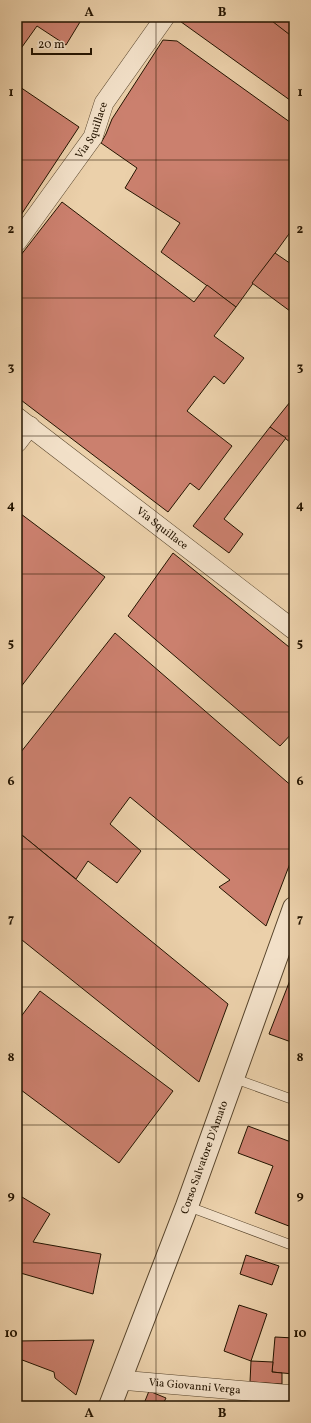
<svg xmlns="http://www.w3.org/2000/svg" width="311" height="1423" font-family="Vollkorn,serif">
	<rect width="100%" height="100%" fill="#ebd0aa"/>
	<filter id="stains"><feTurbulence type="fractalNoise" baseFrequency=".005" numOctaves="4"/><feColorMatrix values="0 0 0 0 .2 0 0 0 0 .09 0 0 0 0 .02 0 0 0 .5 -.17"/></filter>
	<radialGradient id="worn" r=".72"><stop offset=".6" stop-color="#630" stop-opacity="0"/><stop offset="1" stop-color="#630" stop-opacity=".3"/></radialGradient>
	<g fill="#cb806e" stroke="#241400">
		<path d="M17 17H83L66 45 37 26 17 54Z"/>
		<path d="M179 17H269L294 38V103L177 19Z"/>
		<path d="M269 17H294V38L268 18Z"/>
		<path d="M163 40 177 41 294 125V227L236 307 161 252 180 223 125 188 137 168 101 143 106 134 112 119Z"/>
		<path d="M17 85 79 127 17 221Z"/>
		<path d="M62 202 194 302 207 285 236 307 214 336 244 358 224 384 214 376 187 411 232 446 199 490 190 483 168 512 17 397V260Z"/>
		<path d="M275 253 294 266V314L252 283Z"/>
		<path d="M294 397V445L270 427Z"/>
		<path d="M270 427 286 438 224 519 243 534 229 553 193 526Z"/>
		<path d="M17 511 105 577 17 692Z"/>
		<path d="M173 553 294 651V731L280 746 128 616Z"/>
		<path d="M115 633 294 788V853L266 926 219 887 230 880 130 797 110 824 141 851 117 883 88 861 76 879 17 831V757Z"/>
		<path d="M17 831 228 1004 199 1082 17 936Z"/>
		<path d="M294 970V1043L269 1034Z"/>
		<path d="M40 991 173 1091 119 1163 17 1087V1022Z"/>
		<path d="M248 1126 291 1142 294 1135V1228L255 1213 273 1166 238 1153Z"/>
		<path d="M17 1194 50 1214 33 1242 101 1254 93 1294 17 1272Z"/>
		<path d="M246 1255 279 1266 272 1285 240 1274Z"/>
		<path d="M239 1305 267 1314 251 1361 224 1351Z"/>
		<path d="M275 1337 294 1338V1374L272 1372Z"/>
		<path d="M94 1340 76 1395 55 1378 54 1372 17 1358V1341Z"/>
		<path d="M251 1361 273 1362 272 1372 282 1373V1384L250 1382Z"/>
		<path d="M149 1391 166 1398 162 1406H143Z"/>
		<path d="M164 1401 176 1406H162Z"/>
	</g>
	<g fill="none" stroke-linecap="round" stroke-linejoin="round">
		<defs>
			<g id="service">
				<path d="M233 1078 294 1100"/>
				<path d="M187 1206 294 1246"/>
			</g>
			<g id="minor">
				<path id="s1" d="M17 242 93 137 104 103 165 17"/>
				<path id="s2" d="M17 417 294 630"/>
				<path d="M17 443 30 426"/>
				<path id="s3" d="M120 1380 294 1395"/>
			</g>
			<g id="tertiary">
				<path id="s4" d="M110 1406 187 1206 294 908"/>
			</g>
		</defs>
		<use href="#service" stroke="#56432a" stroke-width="10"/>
		<use href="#minor" stroke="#56432a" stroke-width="20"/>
		<use href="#tertiary" stroke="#56432a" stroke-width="24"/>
		<use href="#service" stroke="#f2e0c8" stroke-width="9"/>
		<use href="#minor" stroke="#f2e0c8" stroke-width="19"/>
		<use href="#tertiary" stroke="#f2e0c8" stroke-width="22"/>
	</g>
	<path fill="none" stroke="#241400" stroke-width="1" stroke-opacity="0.55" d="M156 17V1406M17 160H294M17 298H294M17 436H294M17 574H294M17 712H294M17 849H294M17 987H294M17 1125H294M17 1263H294"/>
	<g text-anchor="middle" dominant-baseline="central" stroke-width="3" stroke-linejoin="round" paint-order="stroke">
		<g font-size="11" fill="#241400" stroke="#f2e0c8">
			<text stroke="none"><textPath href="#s1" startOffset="135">Via Squillace</textPath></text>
			<text stroke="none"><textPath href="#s2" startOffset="183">Via Squillace</textPath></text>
			<text stroke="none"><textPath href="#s4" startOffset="266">Corso Salvatore D'Amato</textPath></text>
			<text stroke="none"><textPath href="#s3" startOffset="75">Via Giovanni Verga</textPath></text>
		</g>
	</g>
	<rect width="311" height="1423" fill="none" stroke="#ebd0aa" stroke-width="44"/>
	<path d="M32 48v6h59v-6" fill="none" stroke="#241400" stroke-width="2"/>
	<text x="38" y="48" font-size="12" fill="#241400" stroke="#f2e0c8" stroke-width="3" paint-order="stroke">20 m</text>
	<rect x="22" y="22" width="267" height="1379" fill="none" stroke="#241400" stroke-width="1.5"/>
	<g font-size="13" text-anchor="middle" font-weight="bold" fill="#241400">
		<text x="89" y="16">A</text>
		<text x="222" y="16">B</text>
		<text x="11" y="96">1</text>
		<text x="300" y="96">1</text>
		<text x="11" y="233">2</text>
		<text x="300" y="233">2</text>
		<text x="11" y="371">3</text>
		<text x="300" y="371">3</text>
		<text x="11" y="509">4</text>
		<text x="300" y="509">4</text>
		<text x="11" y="647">5</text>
		<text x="300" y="647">5</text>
		<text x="11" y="785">6</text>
		<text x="300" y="785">6</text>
		<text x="11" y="923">7</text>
		<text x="300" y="923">7</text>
		<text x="11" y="1061">8</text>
		<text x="300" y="1061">8</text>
		<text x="11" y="1199">9</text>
		<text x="300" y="1199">9</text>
		<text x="11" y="1337">10</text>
		<text x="300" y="1337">10</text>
		<text x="89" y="1417">A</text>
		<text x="222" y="1417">B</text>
	</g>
	<rect width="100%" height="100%" filter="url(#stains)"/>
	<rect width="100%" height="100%" fill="url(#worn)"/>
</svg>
